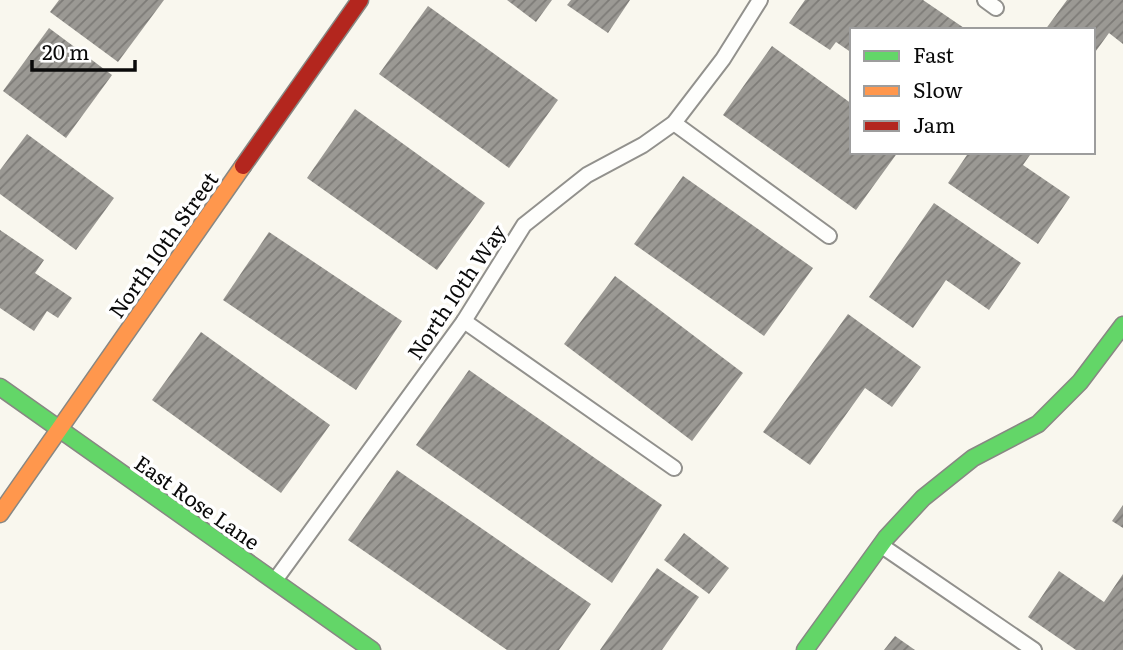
<svg xmlns="http://www.w3.org/2000/svg" width="1123" height="650" font-family="Literata,serif">
	<defs>
		<pattern id="building-hatch" width="6" height="6" patternUnits="userSpaceOnUse" patternTransform="scale(1.75)"><rect width="6" height="6" fill="#9b9994"/><path d="M-1 1l2-2M0 6l6-6M5 7l2-2" fill="none" stroke="#7d7b77"/></pattern>
	</defs>
	<rect width="100%" height="100%" fill="#f9f7ee"/>
	<g fill="url(#building-hatch)">
		<path d="M59 0H164L118 62 50 12Z"/>
		<path d="M507 0H552L536 22Z"/>
		<path d="M571 0H630L608 33 567 5Z"/>
		<path d="M805 0H923L967 30H852V53L836 42 830 50 789 23Z"/>
		<path d="M1067 0H1123V44L1109 33 1093 55V30H1045Z"/>
		<path d="M428 6 558 100 509 168 379 74Z"/>
		<path d="M49 28 112 75 66 138 3 91Z"/>
		<path d="M772 46 852 104V152H898L856 210 723 115Z"/>
		<path d="M355 109 485 203 437 270 307 178Z"/>
		<path d="M27 134 114 198 76 250 0 194V170Z"/>
		<path d="M969 152H1032L1023 165 1070 197 1038 244 948 183Z"/>
		<path d="M683 176 813 268 764 336 634 244Z"/>
		<path d="M934 203 1021 263 989 310 946 280 913 328 869 297Z"/>
		<path d="M0 230 44 260 35 273 72 298 58 318 47 311 34 331 0 308Z"/>
		<path d="M269 232 402 321 356 390 223 300Z"/>
		<path d="M615 276 743 373 692 441 564 344Z"/>
		<path d="M848 314 921 367 892 407 865 388 810 465 763 432Z"/>
		<path d="M201 332 330 425 281 493 152 400Z"/>
		<path d="M469 370 662 505 612 583 416 445Z"/>
		<path d="M397 470 591 604 559 650H507L348 540Z"/>
		<path d="M1123 505V528L1112 521Z"/>
		<path d="M684 533 729 568 709 594 664 560Z"/>
		<path d="M657 568 699 597 662 650H600Z"/>
		<path d="M1059 571 1104 602 1123 574V650H1076L1028 617Z"/>
		<path d="M895 636 915 650H884Z"/>
	</g>
	<g fill="none" stroke-linecap="round" stroke-linejoin="round">
		<defs>
			<g id="lane">
				<path d="M985 0 996 8"/>
				<path d="M674 123 829 236"/>
				<path d="M464 321 674 468"/>
				<path d="M882 546 1034 650"/>
				<path d="M276 579 464 321 524 225 587 175 643 145 674 123 723 59 760 0"/>
			</g>
			<g id="fast">
				<path d="M0 387 372 650"/>
				<path d="M805 650 886 538 923 498 973 458 1038 424 1080 382 1123 325"/>
			</g>
			<path id="slow" d="M0 514 243 166"/>
			<path id="jam" d="M243 166 360 0"/>
		</defs>
		<use href="#lane" stroke="#92918d" stroke-width="18"/>
		<use href="#fast" stroke="#888783" stroke-width="19"/>
		<use href="#slow" stroke="#888783" stroke-width="19"/>
		<use href="#jam" stroke="#888783" stroke-width="19"/>
		<use href="#lane" stroke="#fefefc" stroke-width="14"/>
		<use href="#fast" stroke="#63d668" stroke-width="16"/>
		<use href="#slow" stroke="#ff974d" stroke-width="16"/>
		<use href="#jam" stroke="#b3261e" stroke-width="16"/>
	</g>
	<g text-anchor="middle" dominant-baseline="central" stroke-width="7" stroke-linejoin="round" paint-order="stroke">
		<g font-size="21" fill="#0a0a0a" stroke="#fff">
			<text transform="translate(162 244) rotate(-55)">North 10th Street</text>
			<text transform="translate(455 291) rotate(-56)">North 10th Way</text>
			<text transform="translate(198 501) rotate(35)">East Rose Lane</text>
		</g>
	</g>
	<rect x="850" y="28" width="245" height="126" fill="#ffffff" stroke="#9d9d9d" stroke-width="2"/>
	<rect x="864" y="51" width="35" height="10" fill="#63d668" stroke="#9d9d9d" stroke-width="2"/>
	<text x="913" y="63" font-size="21" fill="#0a0a0a">Fast</text>
	<rect x="864" y="86" width="35" height="10" fill="#ff974d" stroke="#9d9d9d" stroke-width="2"/>
	<text x="913" y="98" font-size="21" fill="#0a0a0a">Slow</text>
	<rect x="864" y="121" width="35" height="10" fill="#b3261e" stroke="#9d9d9d" stroke-width="2"/>
	<text x="913" y="133" font-size="21" fill="#0a0a0a">Jam</text>
	<path d="M32 60v10h103v-10" fill="none" stroke="#0a0a0a" stroke-width="3.5"/>
	<text x="42" y="60" font-size="21" fill="#0a0a0a" stroke="#ffffff" stroke-width="5" paint-order="stroke">20 m</text>
</svg>
